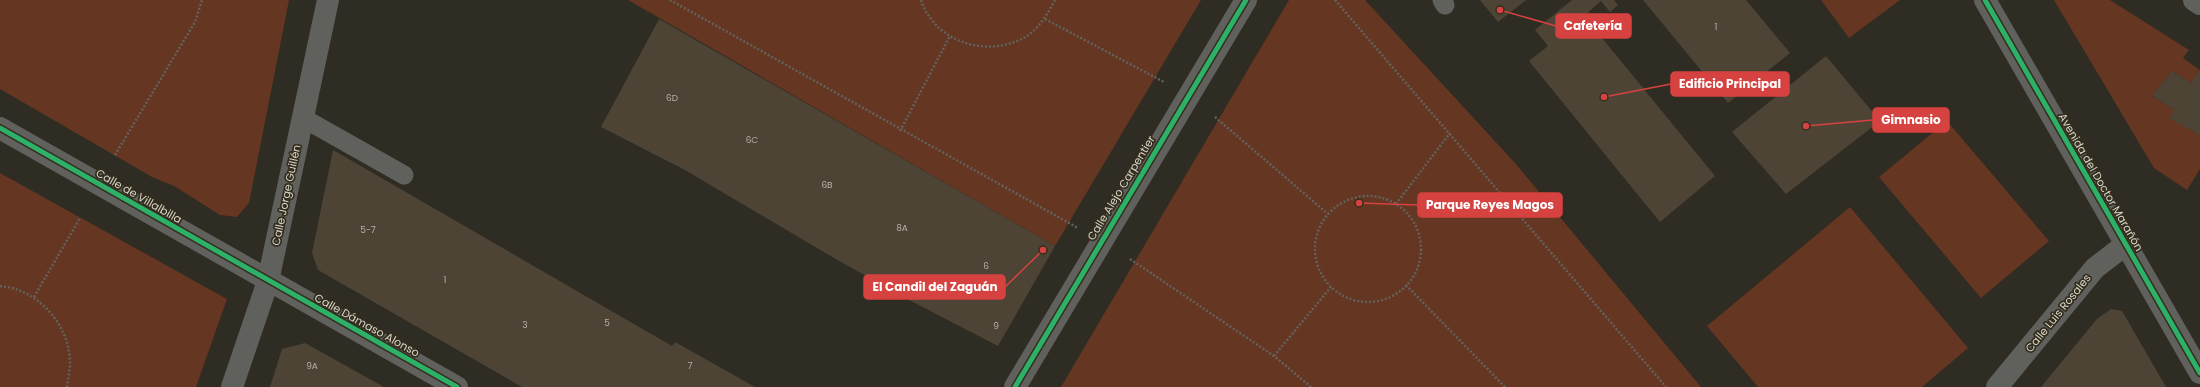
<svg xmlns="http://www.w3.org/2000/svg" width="2200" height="387" font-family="Poppins,sans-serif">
	<rect width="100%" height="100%" fill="#2f2c23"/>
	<g fill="#653621">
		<path d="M0 0H289L249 203 237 217 220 215 174 186 152 177 0 89Z"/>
		<path d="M628 0H1201L1055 246Z"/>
		<path d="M1289 0H1365L1515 163 1701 387H1061Z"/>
		<path d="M1821 0H1900L1849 38Z"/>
		<path d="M2054 0H2110L2189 50 2183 58 2200 70 2191 83 2172 71 2152 96 2175 110 2170 118 2200 135V169L2187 190 2154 168Z"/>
		<path d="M1947 121 2049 241 1981 298 1879 177Z"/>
		<path d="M0 173 227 299 196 387H0Z"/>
		<path d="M1850 207 1968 348 1922 387H1758L1707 326Z"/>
	</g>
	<g fill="#4d4436">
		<path d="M1480 0H1526L1498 22Z"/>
		<path d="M1572 0H1614L1618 5 1610 12 1601 1 1584 16 1715 176 1660 222 1529 61 1548 46 1535 30Z"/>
		<path d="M1643 0H1746L1790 53 1728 103Z"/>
		<path d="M659 19 1055 246 998 346 909 300 834 258 685 170 601 127Z"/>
		<path d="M1826 56 1880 121 1786 194 1732 132Z"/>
		<path d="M2200 70V135L2169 118 2175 110 2152 96 2172 71 2191 83Z"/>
		<path d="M333 150 672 346 675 342 755 387H522L318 270 312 253Z"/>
		<path d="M2111 309 2122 311 2166 387H2041L2097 319Z"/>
		<path d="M305 343 375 382 384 387H270L282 349Z"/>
	</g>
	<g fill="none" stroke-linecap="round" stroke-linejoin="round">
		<g stroke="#63625e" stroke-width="2.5" stroke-dasharray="2 2" stroke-linecap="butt">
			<path d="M670 0 1078 228"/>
			<path d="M921 0C935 43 989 59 1027 36 1040 27 1048 13 1055 0"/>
			<path d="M1335 0 1666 387"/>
			<path d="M1045 19 1164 82"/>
			<path d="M1215 117 1328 214"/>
			<path d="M900 131 950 36"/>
			<path d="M115 155 195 22 202 0"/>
			<circle cx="1368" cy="249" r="53"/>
			<path d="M1396 204 1450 133"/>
			<path d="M1130 259 1274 356 1311 387"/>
			<path d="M1406 285 1505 387"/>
			<path d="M0 286C38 289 70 325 70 363 70 371 68 379 67 387"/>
			<path d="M34 297 80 218"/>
			<path d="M1274 356 1331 287"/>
		</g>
		<g stroke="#60605d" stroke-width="19">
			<path d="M1442 0 1445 5"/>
			<path d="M303 118 404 175"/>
		</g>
		<g stroke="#60605d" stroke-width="22">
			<path d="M1985 0 2200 373"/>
			<path d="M2194 0 2200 4"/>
			<path d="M0 128 457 387"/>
			<path d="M232 387 268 281 328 0"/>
			<path d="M1015 387 1246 0"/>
			<path d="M1997 387 2095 268 2125 245"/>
		</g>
		<defs>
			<g id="cycleway">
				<path d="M1985 0 2200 373"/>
				<path d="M0 128 457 387"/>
				<path d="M1015 387 1246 0"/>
			</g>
		</defs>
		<use href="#cycleway" stroke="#342e1e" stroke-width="8"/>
		<use href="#cycleway" stroke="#2db169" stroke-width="5"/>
	</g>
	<g text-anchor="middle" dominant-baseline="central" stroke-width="3.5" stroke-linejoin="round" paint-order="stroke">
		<g font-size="9" fill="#b5b1a6">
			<text x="1716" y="27">1</text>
			<text x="672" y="98">6D</text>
			<text x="752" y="140">6C</text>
			<text x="827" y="185">6B</text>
			<text x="902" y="228">8A</text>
			<text x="368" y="230">5-7</text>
			<text x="986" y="266">6</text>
			<text x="445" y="280">1</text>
			<text x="607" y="323">5</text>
			<text x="525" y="325">3</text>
			<text x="996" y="326">9</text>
			<text x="312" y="366">9A</text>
			<text x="690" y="366">7</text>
		</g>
		<g font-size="11" fill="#d8d5cb" stroke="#342e1e">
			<text transform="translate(2101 182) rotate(60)">Avenida del Doctor Marañón</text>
			<text transform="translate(1121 188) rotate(-59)">Calle Alejo Carpentier</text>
			<text transform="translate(286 195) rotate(-78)">Calle Jorge Guillén</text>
			<text transform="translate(139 196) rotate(30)">Calle de Villalbilla</text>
			<text transform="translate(2058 313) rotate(-51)">Calle Luis Rosales</text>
			<text transform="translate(367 325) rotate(29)">Calle Dámaso Alonso</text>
		</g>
	</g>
	<path fill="none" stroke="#d64240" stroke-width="1.5" d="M1500 10L1556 26M1604 97L1671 84M1806 126L1873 120M1359 203L1418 205M1043 250L1005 287"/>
	<g fill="#d64240" stroke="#342e1e" stroke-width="1.5">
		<circle cx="1500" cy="10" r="4"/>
		<circle cx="1604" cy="97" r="4"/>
		<circle cx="1806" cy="126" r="4"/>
		<circle cx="1359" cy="203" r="4"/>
		<circle cx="1043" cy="250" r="4"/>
	</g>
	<g fill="#d64240" stroke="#d64240" stroke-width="1.5">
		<rect x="1556" y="14" width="75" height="24" rx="4"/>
		<rect x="1671" y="72" width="118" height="24" rx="4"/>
		<rect x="1873" y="108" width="76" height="24" rx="4"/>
		<rect x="1418" y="193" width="144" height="24" rx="4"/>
		<rect x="864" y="275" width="141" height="24" rx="4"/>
	</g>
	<g font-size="12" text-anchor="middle" font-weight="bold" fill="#fff">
		<text x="1593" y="30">Cafetería</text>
		<text x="1730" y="88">Edificio Principal</text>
		<text x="1911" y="124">Gimnasio</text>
		<text x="1490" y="209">Parque Reyes Magos</text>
		<text x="935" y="291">El Candil del Zaguán</text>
	</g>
</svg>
